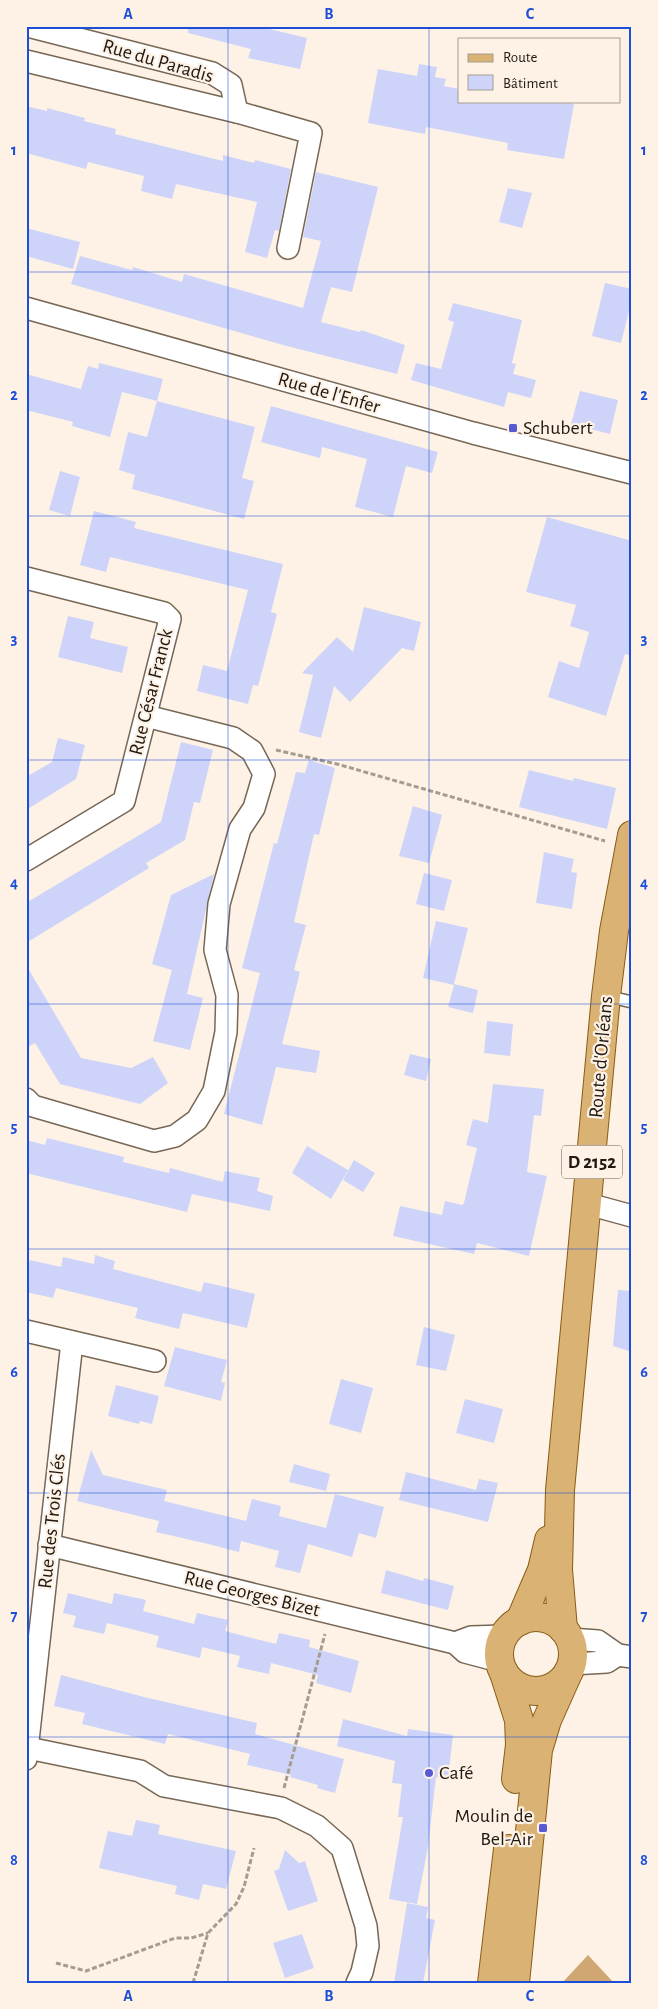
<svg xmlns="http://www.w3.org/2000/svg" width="658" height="2009" font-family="'Alegreya Sans',sans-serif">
	<rect width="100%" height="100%" fill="#fdf2e5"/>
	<path fill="#d0a672" d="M588 1955 614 1983H562Z"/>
	<g fill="#ced4f9">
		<path d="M188 26H257L307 38 300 69 248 58 251 49 188 33Z"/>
		<path d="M419 64 437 67 435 77 446 79 444 86 459 89V101H556L574 104 564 159 507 150 508 143 426 127 425 134 368 123 378 69 417 76Z"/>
		<path d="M26 106 47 111V108L85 118 84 121 116 129 115 134 223 161V155L254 163 255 160 291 169 279 231 275 230 267 258 245 252 257 202 176 184 172 199 141 191 144 176 88 162 86 169 26 153Z"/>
		<path d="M316 172 378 187 352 292 331 287 321 322 360 332 361 330 405 345 397 374 283 345 71 284 80 256 132 270 133 267 182 282 184 274 303 308 321 241 303 237Z"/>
		<path d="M508 188 532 193 522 228 499 222Z"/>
		<path d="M26 228 80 242 73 269 26 256Z"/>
		<path d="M605 283 632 289V299L621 343 592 336Z"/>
		<path d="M453 303 522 320 512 363 516 364 513 374 536 380 531 398 508 392 504 407 411 380 416 363 441 369 454 322 448 320Z"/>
		<path d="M99 363 163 379 157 401 122 392 110 437 72 426 73 422 26 410V374L81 389 88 366 98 369Z"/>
		<path d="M580 391 618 400 610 434 571 424Z"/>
		<path d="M157 401 255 427 242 478 254 481 244 519 132 489 135 475 119 470 128 432 147 437Z"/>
		<path d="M271 406 438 452 432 473 406 466 393 517 355 507 367 459 322 447 320 458 261 442Z"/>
		<path d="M60 471 80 477 70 516 49 510Z"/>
		<path d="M94 511 136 522 134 528 283 564 271 612 277 614 264 664 258 686 253 685 248 704 197 691 203 665 227 671 248 590 110 557 106 572 80 565Z"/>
		<path d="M547 517 632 541V656L625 654 606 716 548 697 559 661 579 668 589 632 570 626 576 605 526 592Z"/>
		<path d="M364 607 421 622 414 651 402 648 350 702 334 686 321 738 299 732 313 675 302 673 337 637 353 652Z"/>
		<path d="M68 616 94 622 90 638 128 647 122 673 58 657Z"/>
		<path d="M58 738 85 745 76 779 26 810V777L52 762Z"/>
		<path d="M181 742 213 750 200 803 194 802 185 840 146 863 149 868 26 943V903L161 822Z"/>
		<path d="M309 760 335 768 319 835 314 834 294 922 306 925 294 970 300 972 282 1044 320 1051 316 1073 276 1067 262 1125 224 1114 260 973 242 968 274 843 277 844 296 772 305 773Z"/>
		<path d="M529 770 573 781 574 778 616 788 607 829 519 807Z"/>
		<path d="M413 806 442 815 429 863 399 856Z"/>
		<path d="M544 852 574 859 571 872 577 873 572 909 536 903Z"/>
		<path d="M424 873 452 880 444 911 416 904Z"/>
		<path d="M214 874 187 994 203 998 190 1050 153 1041 172 970 152 964 171 895Z"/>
		<path d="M436 921 468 928 454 984 478 990 473 1013 448 1007 454 985 423 978Z"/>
		<path d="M26 965 81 1058 131 1068 153 1057 168 1083 140 1104 60 1084 35 1043 26 1048Z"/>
		<path d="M487 1021 513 1024 510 1056 484 1053Z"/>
		<path d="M410 1054 431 1059 426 1081 404 1075Z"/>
		<path d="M493 1084 544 1089 541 1116 534 1115 527 1172 547 1176 529 1256 477 1243 474 1254 393 1236 400 1206 442 1215 445 1201 462 1205 464 1203 477 1148 466 1145 473 1119 488 1123Z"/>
		<path d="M47 1138 124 1157 123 1162 169 1173 170 1168 223 1182 225 1171 260 1178 257 1191 273 1196 270 1211 192 1194 187 1212 26 1173V1140L45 1145Z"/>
		<path d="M307 1146 348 1170 331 1199 292 1173Z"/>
		<path d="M354 1160 375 1173 363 1192 343 1180Z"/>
		<path d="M95 1255 115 1261 113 1269 201 1292 204 1282 255 1294 247 1328 183 1313 179 1329 135 1318 138 1308 56 1288 53 1298 26 1292V1275L30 1260 61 1267 63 1257 94 1264Z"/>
		<path d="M618 1290 632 1291V1352L613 1346Z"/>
		<path d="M424 1327 455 1335 446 1371 416 1365Z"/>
		<path d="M175 1347 227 1360 221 1382 225 1383 221 1401 164 1386Z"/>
		<path d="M341 1379 373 1388 361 1433 329 1424Z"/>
		<path d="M116 1385 159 1396 152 1424 140 1421 139 1424 108 1416Z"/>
		<path d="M465 1399 503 1409 494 1443 456 1433Z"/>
		<path d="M91 1450 103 1475 167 1490 164 1501 246 1521 252 1499 281 1506 279 1516 326 1528 335 1494 384 1507 376 1538 359 1533 352 1557 308 1544 300 1573 275 1567 279 1551 241 1541 239 1552 208 1544 156 1532 159 1521 77 1501Z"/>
		<path d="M294 1464 330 1474 326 1491 289 1482Z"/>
		<path d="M406 1472 476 1490 479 1479 498 1483 488 1522 399 1500Z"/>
		<path d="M386 1570 423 1581 424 1578 454 1586 448 1610 381 1593Z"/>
		<path d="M68 1593 112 1604 114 1593 146 1600 143 1611 194 1624 197 1613 228 1620 225 1631 276 1644 279 1633 310 1640 309 1647 359 1661 351 1693 316 1683 318 1675 271 1663 269 1674 237 1667 240 1656 202 1647 200 1658 156 1647 159 1636 107 1623 104 1634 73 1627 76 1616 63 1613Z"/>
		<path d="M61 1675 144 1697 257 1723 255 1734 344 1759 335 1793 317 1788 318 1785 290 1777 291 1775 247 1765 250 1754 168 1734 165 1744 82 1724 85 1713 54 1706Z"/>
		<path d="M343 1719 407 1736 408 1729 453 1735 448 1778 436 1777 428 1847 417 1904 389 1899 403 1817H398L402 1784 392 1783 395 1761 337 1746Z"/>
		<path d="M136 1820 160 1825 158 1834 236 1851 226 1889 203 1884 199 1900 175 1894 177 1886 99 1868 108 1831 132 1836Z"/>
		<path d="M285 1850 299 1863 305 1861 318 1901 288 1911 274 1871 279 1869Z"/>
		<path d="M407 1903 428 1907 426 1918 435 1920 423 1983H394Z"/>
		<path d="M302 1934 314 1968 285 1978 273 1943Z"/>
	</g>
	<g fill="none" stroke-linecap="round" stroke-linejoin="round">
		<defs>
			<path id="lane" d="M606 996 632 1002"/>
			<g id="street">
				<path d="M26 61 237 112 231 85 212 73 28 26"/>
				<path d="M237 112 311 133 288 248"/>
				<path d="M26 308 473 433 632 473"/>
				<path d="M26 578 164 613 170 619 124 801 26 860"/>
				<path d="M26 1099 33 1106 154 1141 175 1136 197 1120 214 1091 226 1032 227 995 215 950 219 904 240 829 254 808 264 774 252 751 233 738 146 716"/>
				<path d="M588 1204 632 1216"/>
				<path d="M26 1331 155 1361"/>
				<path d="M49 1545 455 1643 465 1652 499 1661"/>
				<path d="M570 1639 598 1641 618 1655 632 1657"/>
				<path d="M455 1643 471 1637 504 1636"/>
				<path d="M571 1664 607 1662 618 1655"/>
				<path d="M28 1748 140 1771 164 1786 281 1808 317 1826 342 1848 366 1926 368 1946 362 1972 357 1983"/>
				<path d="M26 1759 72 1342"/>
			</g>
			<g id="primary">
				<circle cx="536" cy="1654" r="37"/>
				<path d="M520 1621 542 1570 549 1540"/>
				<path d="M563 1629 558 1570 560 1490 606 996 614 931 632 835"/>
				<path d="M504 1673 519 1720 520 1745 516 1779"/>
				<path d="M492 1983 508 1849"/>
				<path d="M515 1983 538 1750 547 1720 568 1673"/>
			</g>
		</defs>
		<use href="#lane" stroke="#776755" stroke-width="14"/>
		<use href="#street" stroke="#776755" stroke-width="24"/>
		<use href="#primary" stroke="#885c16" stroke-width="30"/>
		<g stroke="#a59b91" stroke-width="3" stroke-dasharray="5 2.5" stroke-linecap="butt">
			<path d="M276 750 337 764 605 841"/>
			<path d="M284 1788 325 1634"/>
			<path d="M56 1963 86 1971 175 1938H191L208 1933"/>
			<path d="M193 1983 208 1933 236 1904 244 1887 254 1848"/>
		</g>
		<use href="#lane" stroke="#fff" stroke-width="11"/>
		<use href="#street" stroke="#fff" stroke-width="21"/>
		<use href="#primary" stroke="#d9b274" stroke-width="28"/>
	</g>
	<path fill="none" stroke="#1d4ed8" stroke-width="1" stroke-opacity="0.55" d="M228 26V1983M429 26V1983M26 272H632M26 516H632M26 760H632M26 1004H632M26 1249H632M26 1493H632M26 1737H632"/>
	<g fill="#595ad2" stroke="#fdf2e5" stroke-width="2">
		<rect x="508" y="423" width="10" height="10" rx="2.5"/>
		<circle cx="429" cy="1773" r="5"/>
		<rect x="538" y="1823" width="10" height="10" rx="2.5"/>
	</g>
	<g text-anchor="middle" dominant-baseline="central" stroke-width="4.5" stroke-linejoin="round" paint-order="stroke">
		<rect fill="#fdf2e5" stroke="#635b52" stroke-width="1" x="562" y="1145.5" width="60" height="33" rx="4"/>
		<g font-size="19" font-weight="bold" fill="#211a13">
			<text x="592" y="1162">D 2152</text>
		</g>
		<g font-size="20" fill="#211a13" stroke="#fdf2e5">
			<text transform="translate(158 61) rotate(16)">Rue du Paradis</text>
			<text transform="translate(329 393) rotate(16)">Rue de l'Enfer</text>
			<text transform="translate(151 692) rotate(-76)">Rue César Franck</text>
			<text transform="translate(601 1057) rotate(-85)">Route d'Orléans</text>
			<text transform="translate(52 1521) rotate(-84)">Rue des Trois Clés</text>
			<text transform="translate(252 1594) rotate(14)">Rue Georges Bizet</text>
		</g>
		<g font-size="20" fill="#211a13" stroke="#fdf2e5" text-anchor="start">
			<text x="523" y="428">Schubert</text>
			<text x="439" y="1773">Café</text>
			<text x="533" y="1816" text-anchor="end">Moulin de<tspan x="533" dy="23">Bel-Air</tspan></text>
		</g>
	</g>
	<rect width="658" height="2009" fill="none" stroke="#fdf2e5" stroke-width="55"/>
	<rect x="458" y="38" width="162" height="65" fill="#fdf2e5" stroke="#a59c91"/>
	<rect x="468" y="54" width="25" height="8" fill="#d9b274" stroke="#a59c91"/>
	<text x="503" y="62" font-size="15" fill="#211a13">Route</text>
	<rect x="468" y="75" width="25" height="15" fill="#ced4f9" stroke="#a59c91"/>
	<text x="503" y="88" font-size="15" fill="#211a13">Bâtiment</text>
	<rect x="28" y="28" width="602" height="1954" fill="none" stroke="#1d4ed8" stroke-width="2"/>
	<g font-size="16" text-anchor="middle" font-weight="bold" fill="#1d4ed8">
		<text x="128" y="19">A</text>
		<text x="329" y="19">B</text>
		<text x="530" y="19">C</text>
		<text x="14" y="155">1</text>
		<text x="644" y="155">1</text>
		<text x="14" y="400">2</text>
		<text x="644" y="400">2</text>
		<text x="14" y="644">3</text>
		<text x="644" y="644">3</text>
		<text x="14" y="888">4</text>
		<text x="644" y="888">4</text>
		<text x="14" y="1132">5</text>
		<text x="644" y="1132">5</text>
		<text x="14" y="1377">6</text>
		<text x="644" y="1377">6</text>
		<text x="14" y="1621">7</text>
		<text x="644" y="1621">7</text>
		<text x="14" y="1865">8</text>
		<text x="644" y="1865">8</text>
		<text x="128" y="2001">A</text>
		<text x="329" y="2001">B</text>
		<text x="530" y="2001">C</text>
	</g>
</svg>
